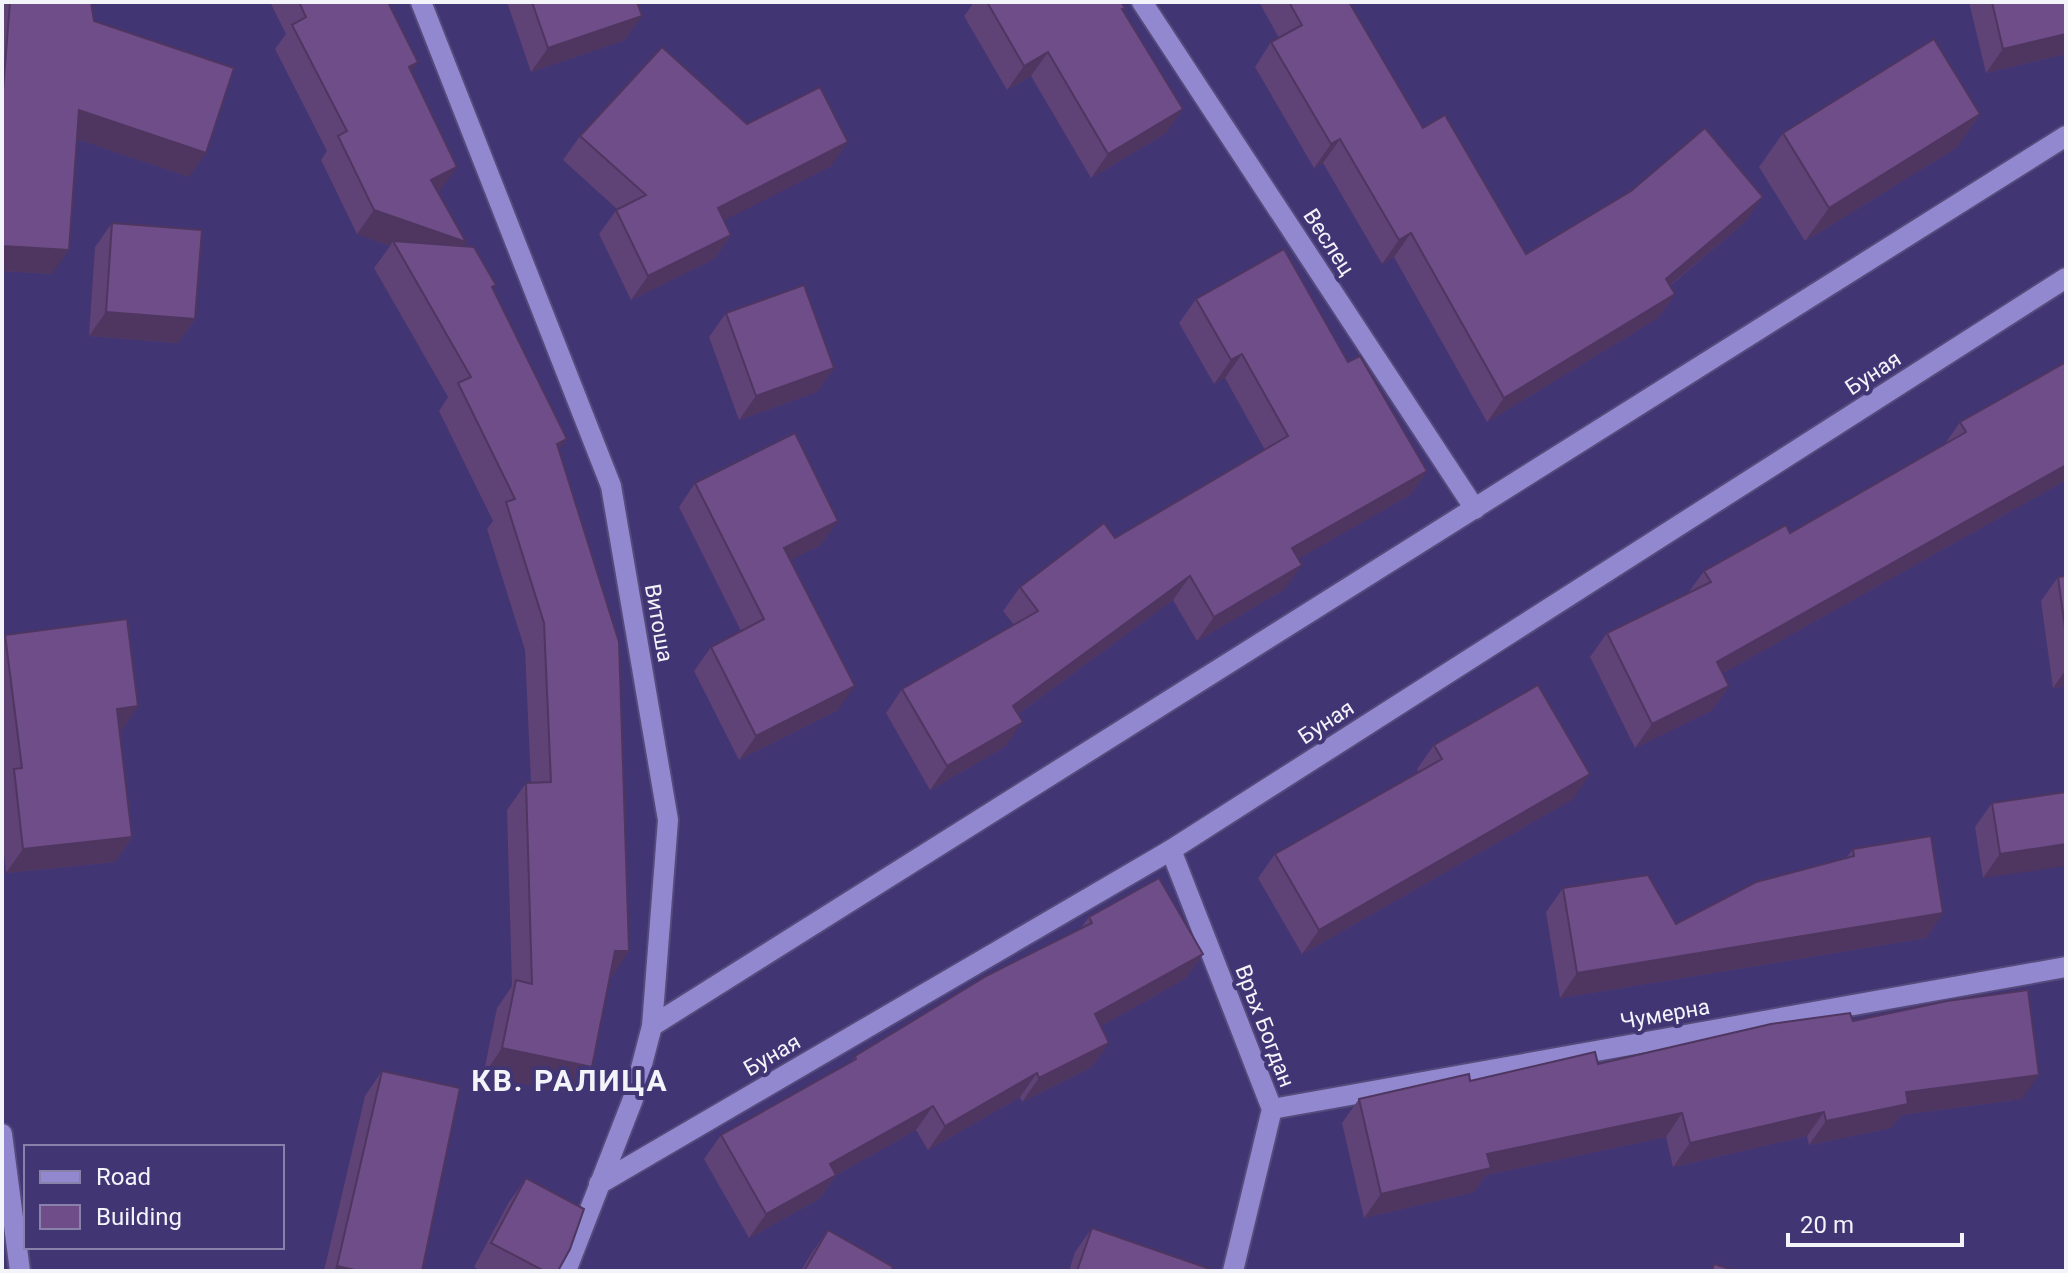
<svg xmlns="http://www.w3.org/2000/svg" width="2068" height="1273" font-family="Roboto,sans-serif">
	<rect width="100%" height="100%" fill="#413574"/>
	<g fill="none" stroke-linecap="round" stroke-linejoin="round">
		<defs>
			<g id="street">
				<path d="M421 2 611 486 668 820 652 1026 633 1099 566 1271"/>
				<path d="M1142 2 1475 509"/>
				<path d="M1171 850 1272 1109 1233 1271"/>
				<path d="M652 1026 2066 136"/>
				<path d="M1272 1109 2066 967"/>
				<path d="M2 1134 20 1271"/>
				<path d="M599 1184 1171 850 2066 278"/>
			</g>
		</defs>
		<use href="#street" stroke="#554a7b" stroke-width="24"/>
		<use href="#street" stroke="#9188cf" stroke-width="20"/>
	</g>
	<g fill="#5f4276">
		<path d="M2 2H91L94 21 189 177 77 139 52 274 2 271Z"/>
		<path d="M270 2H388L411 73 440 191 438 193 466 242 463 246 493 289 559 450 629 951 610 979 592 1067 573 1094 483 1076 497 1008 512 986 507 810 526 783H531L525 650 487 529 493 521 439 411 448 397 374 268 390 246 357 234 321 160 327 151 275 49 286 34Z"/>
		<path d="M507 2H637L625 40 531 72Z"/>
		<path d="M970 2H1121L1125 8 1123 11 1166 133 1091 178 1031 76 1007 90 964 16 972 5Z"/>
		<path d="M1259 2H1349L1423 128 1526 254 1746 221 1670 286 1675 294 1658 318 1487 422 1394 257 1382 264 1323 163 1314 168 1255 67 1271 42 1279 38Z"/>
		<path d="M1969 2H2066V54L1986 73Z"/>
		<path d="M1980 114 1956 148 1805 241 1759 167 1783 133Z"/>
		<path d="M580 136 831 166 724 220 731 235 714 259 631 300 599 234 617 209 563 160Z"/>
		<path d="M112 223 195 319 178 343 89 336 95 247Z"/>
		<path d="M1196 299 1348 362 1427 471 1410 495 1299 558 1285 589 1197 641 1173 600 1018 714 1006 746 930 790 886 713 902 689 1014 625 1003 611 1020 587 1115 538 1265 450 1225 378 1214 384 1179 323Z"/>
		<path d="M726 313 834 368 817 392 739 420 709 337Z"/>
		<path d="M2066 362V480L1723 673 1729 686 1712 710 1635 748 1590 657 1607 633 1688 593 1704 571 1790 533 1945 444 1960 422Z"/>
		<path d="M695 483 821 545 790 560 838 710 739 760 694 671 711 647 741 631 679 507Z"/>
		<path d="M2066 576V686L2053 688 2041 601 2058 577Z"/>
		<path d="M5 635 122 730H119L132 837 115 862 6 873 2 833V786L4 783 2 767V639Z"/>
		<path d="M1434 745 1590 774 1573 799 1302 954 1258 878 1275 854 1418 772 1417 769Z"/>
		<path d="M2066 792 1983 878 1975 827 1992 803Z"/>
		<path d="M1853 849 1943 913 1926 938 1560 998 1546 912 1563 888 1676 924 1846 858Z"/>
		<path d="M1089 917 1203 954 1186 978 1101 1026 1092 1067 1022 1102 1020 1097 928 1150 916 1130 836 1175 819 1199 749 1238 704 1159 721 1135 851 1062 855 1056 1080 929Z"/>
		<path d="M1853 1021 2022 1099 1901 1115 1891 1128 1809 1145 1807 1136 1673 1167 1666 1137 1486 1175 1474 1192 1364 1218 1342 1123 1359 1099 1470 1081 1598 1064Z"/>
		<path d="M382 1071 422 1271H324L365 1096Z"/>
		<path d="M526 1178 558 1271H482L474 1267 509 1202Z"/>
		<path d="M1092 1228 1212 1271H1069L1075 1252Z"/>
		<path d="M828 1230 891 1271H801L811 1254Z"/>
	</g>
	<g fill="#4e3660">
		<path d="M642 16 625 40 531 72 548 48Z"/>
		<path d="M2066 34V54L1986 73 2003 49Z"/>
		<path d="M1048 52 1031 76 1007 90 1024 66Z"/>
		<path d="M418 62 402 86 409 67Z"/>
		<path d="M1183 109 1166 133 1091 178 1108 154Z"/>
		<path d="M79 110 206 153 189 177 62 134Z"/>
		<path d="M1980 114 1956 148 1805 241 1829 208Z"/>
		<path d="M1340 139 1323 163 1314 168 1331 144Z"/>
		<path d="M848 142 831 166 701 232 718 208Z"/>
		<path d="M457 167 440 191 414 204 431 180Z"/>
		<path d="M1763 197 1746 221 1649 303 1666 279Z"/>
		<path d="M374 210 466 242 450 266 393 241 390 246 357 234Z"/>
		<path d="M1411 233 1394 257 1382 264 1399 240Z"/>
		<path d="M731 235 714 259 631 300 648 276Z"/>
		<path d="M2 246 69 250 52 274 2 271Z"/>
		<path d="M1675 294 1658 318 1487 422 1504 398Z"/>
		<path d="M106 312 195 319 178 343 89 336Z"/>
		<path d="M1242 354 1225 378 1214 384 1231 360Z"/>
		<path d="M834 368 817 392 739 420 756 396Z"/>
		<path d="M567 439 548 466 557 444Z"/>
		<path d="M2066 465V480L1700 686 1717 662Z"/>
		<path d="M1427 471 1410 495 1275 572 1292 548Z"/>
		<path d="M838 521 821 545 767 572 784 548Z"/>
		<path d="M1302 565 1285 589 1197 641 1214 617Z"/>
		<path d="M1190 576 1173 600 996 730 1013 706Z"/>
		<path d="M2066 670V686L2053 688Z"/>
		<path d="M855 686 838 710 739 760 756 736Z"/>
		<path d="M1729 686 1712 710 1635 748 1652 724Z"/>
		<path d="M138 706 122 730 100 733 117 709Z"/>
		<path d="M1023 722 1006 746 930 790 947 766Z"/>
		<path d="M1590 774 1573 799 1302 954 1319 930Z"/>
		<path d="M132 837 115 862 6 873 23 849Z"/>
		<path d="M2066 844V866L1983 878 2000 854Z"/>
		<path d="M1943 913 1926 938 1560 998 1577 973Z"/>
		<path d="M615 951H629L610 979Z"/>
		<path d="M1203 954 1186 978 1078 1039 1095 1014Z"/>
		<path d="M1109 1043 1092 1067 1022 1102 1039 1078Z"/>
		<path d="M502 1048 592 1067 573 1094 483 1076Z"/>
		<path d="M1037 1073 1020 1097 928 1150 945 1126Z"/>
		<path d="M2039 1075 2022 1099 1901 1115 1891 1128 1809 1145 1826 1121 1906 1092Z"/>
		<path d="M933 1106 916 1130 836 1175 819 1199 749 1238 766 1214 830 1164Z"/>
		<path d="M1824 1112 1807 1136 1673 1167 1690 1143Z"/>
		<path d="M1682 1113 1666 1137 1486 1175 1474 1192 1364 1218 1381 1194 1487 1154Z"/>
		<path d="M337 1266 359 1270 333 1271Z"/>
	</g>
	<g fill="#6f4d89" stroke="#4e3660" stroke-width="2">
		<path d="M10 2H91L94 21 234 68 206 153 79 110 69 250 2 246V103Z"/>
		<path d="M299 2H388L418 62 409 67 457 167 431 180 466 242 374 210 338 136 347 131 292 25 306 17Z"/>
		<path d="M532 2H637L642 16 548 48Z"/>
		<path d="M987 2H1121L1125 8 1122 9 1183 109 1108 154 1048 52 1024 66Z"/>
		<path d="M1289 2H1349L1423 128 1445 115 1526 254 1631 191 1705 128 1763 197 1666 279 1675 294 1504 398 1411 233 1399 240 1340 139 1331 144 1271 42 1302 25Z"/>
		<path d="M1992 2H2066V34L2003 49Z"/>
		<path d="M1934 39 1980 114 1829 208 1783 133Z"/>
		<path d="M662 47 747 124 820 87 848 142 718 208 731 235 648 276 616 210 646 195 580 136Z"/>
		<path d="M112 223 202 230 195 319 106 312Z"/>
		<path d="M393 241 474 247 496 285 492 287 567 439 557 444 619 642 629 951H615L592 1067 502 1048 516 980 532 984 526 783 551 782 544 623 506 502 515 499 458 383 471 377Z"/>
		<path d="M1284 249 1348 362 1360 356 1427 471 1292 548 1302 565 1214 617 1190 576 1013 706 1023 722 947 766 902 689 1038 611 1020 587 1104 523 1115 538 1288 436 1242 354 1231 360 1196 299Z"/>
		<path d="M804 285 834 368 756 396 726 313Z"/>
		<path d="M2066 362V465L1717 662 1729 686 1652 724 1607 633 1711 582 1704 571 1786 525 1790 533 1966 432 1960 422Z"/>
		<path d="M795 433 838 521 784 548 855 686 756 736 711 647 764 619 695 483Z"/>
		<path d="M2066 576V635L2058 577Z"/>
		<path d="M127 619 138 706 117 709 132 837 23 849 14 769 22 768 5 635Z"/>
		<path d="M1538 685 1590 774 1319 930 1275 854 1442 759 1434 745Z"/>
		<path d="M2066 792V844L2000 854 1992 803Z"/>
		<path d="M1931 836 1943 913 1577 973 1563 888 1648 875 1676 924 1756 882 1854 856 1853 849Z"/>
		<path d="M1159 878 1203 954 1095 1014 1109 1043 1039 1078 1037 1073 945 1126 933 1106 830 1164 836 1175 766 1214 721 1135 856 1059 855 1056 988 975 1092 923 1089 917Z"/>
		<path d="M2028 990 2039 1075 1906 1092 1908 1104 1826 1121 1824 1112 1690 1143 1682 1113 1487 1154 1491 1168 1381 1194 1359 1099 1469 1074 1470 1081 1595 1052 1598 1064 1771 1024 1850 1013 1853 1021 1947 1001Z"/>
		<path d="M382 1071 460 1088 422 1271H359L337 1266Z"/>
		<path d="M526 1178 584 1209 570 1249 558 1271H544L491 1243Z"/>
		<path d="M1092 1228 1213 1270 1212 1271H1077Z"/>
		<path d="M828 1230 893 1267 891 1271H804Z"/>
		<path d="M1714 1264 1736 1271H1712Z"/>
	</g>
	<g text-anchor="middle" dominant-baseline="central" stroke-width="8" stroke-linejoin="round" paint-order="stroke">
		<g font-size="22" fill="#f3f3fa" stroke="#413574">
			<text transform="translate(1329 242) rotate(57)">Веслец</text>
			<text transform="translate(1873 373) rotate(-33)">Буная</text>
			<text transform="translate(659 623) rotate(80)">Витоша</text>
			<text transform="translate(1326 722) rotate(-33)">Буная</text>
			<text transform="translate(1665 1014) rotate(-10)">Чумерна</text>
			<text transform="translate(1265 1026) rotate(69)">Връх Богдан</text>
			<text transform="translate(772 1055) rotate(-30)">Буная</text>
		</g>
		<g font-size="30" font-weight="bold" letter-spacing="2" fill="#f3f3fa" stroke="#413574">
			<text x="570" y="1080">КВ. РАЛИЦА</text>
		</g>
	</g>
	<rect width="2068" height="1273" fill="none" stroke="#f3f3fa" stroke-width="8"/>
	<rect x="24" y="1145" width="260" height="104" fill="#413574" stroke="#8881aa" stroke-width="2"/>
	<rect x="40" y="1171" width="40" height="12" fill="#9188cf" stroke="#8881aa" stroke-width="2"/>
	<text x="96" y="1185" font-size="24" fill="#f3f3fa">Road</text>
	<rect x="40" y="1205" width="40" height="24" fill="#6f4d89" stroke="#8881aa" stroke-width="2"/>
	<text x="96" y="1225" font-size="24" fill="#f3f3fa">Building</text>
	<path d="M1788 1233v12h174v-12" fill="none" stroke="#f3f3fa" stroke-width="4"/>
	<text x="1800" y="1233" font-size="24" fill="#f3f3fa" stroke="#413574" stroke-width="6" paint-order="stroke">20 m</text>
</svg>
